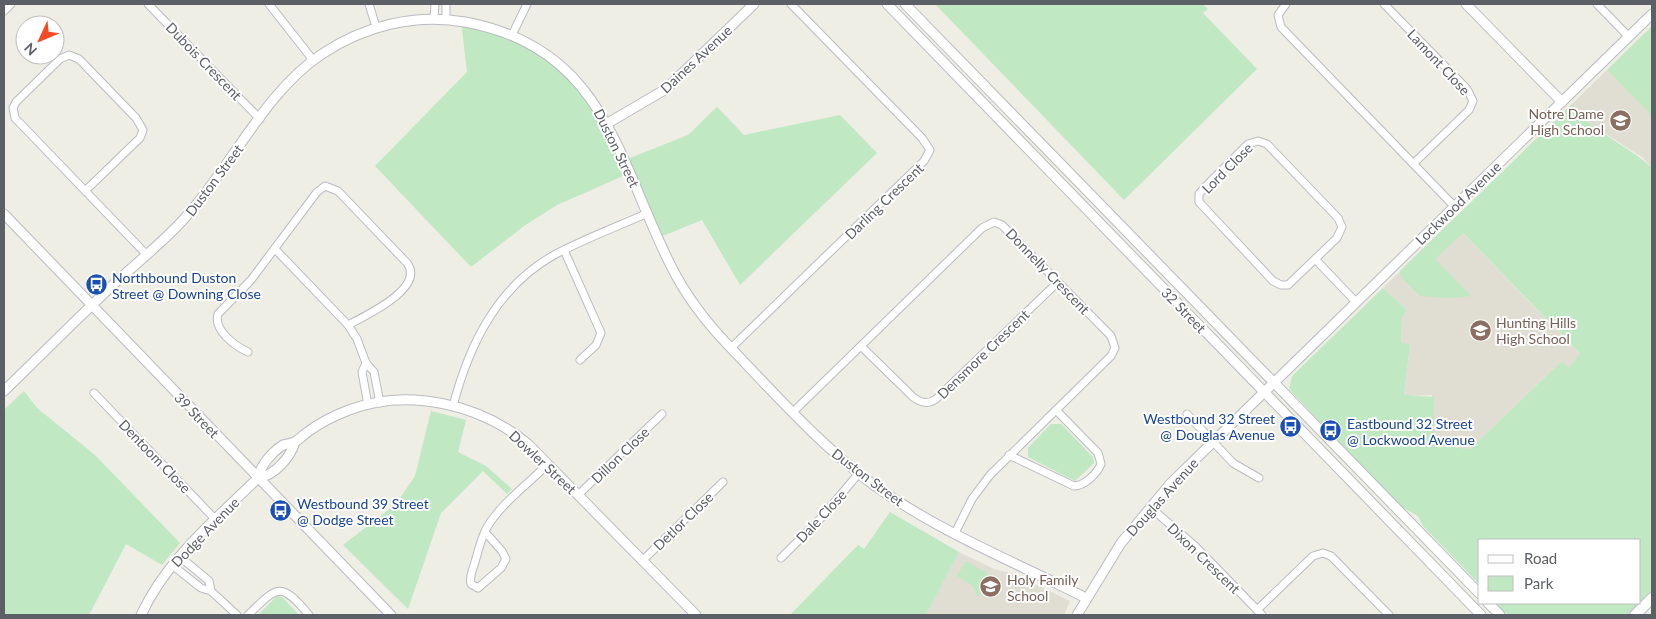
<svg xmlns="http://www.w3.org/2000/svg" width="1656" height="619" font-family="Lato,sans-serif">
	<rect width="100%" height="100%" fill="#efeee4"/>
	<g fill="#e0ddd2">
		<path d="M1607 70 1652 116V168L1642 157 1593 126 1574 107 1573 103Z"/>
		<path d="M1451 221 1580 354 1569 369 1562 361 1470 449 1433 445 1432 395 1404 396 1410 346 1401 342 1402 318 1407 310 1383 288Z"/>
		<path d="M959 552 994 569 1014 574 1070 601 1064 615H926Z"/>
	</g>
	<g fill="#bfe8c3">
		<path d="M935 4H1203L1208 9 1203 13 1257 69 1124 200Z"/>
		<path d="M461 21 525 42 584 88 625 160 688 135 717 107 744 135 840 115 877 153 740 285 702 220 658 238 630 173 557 205 524 226 471 267 375 166 467 72Z"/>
		<path d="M1652 26V116L1607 70Z"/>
		<path d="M1573 103C1577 122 1636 151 1652 168V594L1629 615H1508L1496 603H1640V540H1480V585L1423 526 1418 516 1400 506 1289 389 1292 376 1383 288 1407 310 1402 318 1401 342 1410 345 1404 395 1434 397 1433 445 1470 449 1562 361 1569 368 1580 354 1570 343 1463 233 1435 259 1471 296 1448 298 1420 296 1401 277 1400 271Z"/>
		<path d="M24 391 37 408 95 455 180 543 162 565 126 544 89 615H4V410Z"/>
		<path d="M431 411 466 420 458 452 486 466 512 489 507 494 483 471 441 513 408 609 343 545 396 504 415 476Z"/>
		<path d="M1051 424H1061L1093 457 1094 463 1075 481 1028 457V448Z"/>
		<path d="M890 512 959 552 926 615H790L858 545 864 549Z"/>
		<path d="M966 561 987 573 991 592 977 596 973 586 957 576Z"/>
		<path d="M277 596 282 597 299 615H258Z"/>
	</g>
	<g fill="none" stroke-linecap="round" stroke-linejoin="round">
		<defs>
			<g id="minor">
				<path d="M148 4 260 119"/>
				<path d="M269 4 313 60"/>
				<path d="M369 4 376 27"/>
				<path d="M1286 4 1278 15 1281 27 1454 206"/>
				<path d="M1384 4 1467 89 1473 101 1469 110 1413 164"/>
				<path d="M1597 4 1629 37"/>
				<path d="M4 11 11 4"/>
				<path d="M434 19 435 4"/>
				<path d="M446 20V4"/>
				<path d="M512 35 527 4"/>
				<path d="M1258 141 1267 144 1338 218 1342 227 1337 238 1288 285H1281L1273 281 1199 202V194L1205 187 1248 144Z"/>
				<path d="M85 191 140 138 143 130 136 118 79 59 69 55 60 59 16 102 13 108 15 118 147 255"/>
				<path d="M275 249 348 325 357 339 366 363 374 372 380 403"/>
				<path d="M564 250 601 333 596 345 580 360"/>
				<path d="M1315 259 1356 302"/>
				<path d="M861 346 913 397C921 403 928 405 936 399L1058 282"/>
				<path d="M731 348 924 161 930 150 922 138 791 4"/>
				<path d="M248 352C235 346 213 330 218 314L251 280 317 192 325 186 338 191 407 263C426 288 365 316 348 325"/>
				<path d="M366 363 362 372 368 405"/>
				<path d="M94 393 215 519"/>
				<path d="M453 406C469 345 497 287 554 255 584 239 616 227 648 213"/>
				<path d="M793 412 982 228 994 222 1002 225 1111 336 1115 348 1111 356 990 475 972 499 955 533"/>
				<path d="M1187 414 1233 463 1259 478"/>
				<path d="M1009 455 1074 486C1084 486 1097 474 1101 464L1098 453 1056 410"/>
				<path d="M578 495 662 414"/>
				<path d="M1150 507 1196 547 1262 615"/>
				<path d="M485 532 502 551 506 559 501 568 478 588 471 584C469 577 473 569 475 562 478 551 481 539 486 529 500 504 528 484 548 464"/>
				<path d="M179 556 209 581 211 591"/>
				<path d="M781 558 822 517 859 473"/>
				<path d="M642 561 723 482"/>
				<path d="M172 565 201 588 211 591 237 615"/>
				<path d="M1257 610 1313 556 1323 553 1331 556 1389 615"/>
				<path d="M248 615C277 587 280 580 309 615"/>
			</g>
			<g id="tertiary">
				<path d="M887 4 1481 615"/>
				<path d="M905 4 1480 594"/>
				<path d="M1466 4 1562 102"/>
				<path d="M608 123 666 89 754 4"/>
				<path d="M4 214 391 615"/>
				<path d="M4 391C41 355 79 317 117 281 139 261 163 242 183 220 230 170 264 92 322 54 364 26 415 13 465 22 605 48 617 159 671 266 686 296 705 321 728 345 774 393 820 445 874 485 939 532 1015 562 1086 598"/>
				<path d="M258 478C260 466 272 452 283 445 286 444 290 444 294 442 299 440 304 434 309 431 321 422 336 415 349 410 409 387 482 405 529 445L696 615"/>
				<path d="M258 478C275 475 290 458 295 442"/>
				<path d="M1488 603 1500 615"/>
				<path d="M141 615C167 559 215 520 258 478"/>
				<path d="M1077 615 1121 543 1171 483 1652 14"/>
			</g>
			<path id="secondary" d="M1635 615 1652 598"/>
		</defs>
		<use href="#minor" stroke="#b9bbc1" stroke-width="9"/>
		<use href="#tertiary" stroke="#b9bbc1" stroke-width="11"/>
		<use href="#secondary" stroke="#b9bcc3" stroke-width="12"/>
		<use href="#minor" stroke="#fff" stroke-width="7"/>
		<use href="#tertiary" stroke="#fff" stroke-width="9"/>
		<use href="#secondary" stroke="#fff" stroke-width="10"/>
	</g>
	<defs>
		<symbol id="school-disc" viewBox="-11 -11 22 22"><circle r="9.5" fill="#8d6e63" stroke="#fff"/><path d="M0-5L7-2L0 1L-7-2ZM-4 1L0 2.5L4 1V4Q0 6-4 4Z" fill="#fff"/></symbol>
		<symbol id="bus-disc" viewBox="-11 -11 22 22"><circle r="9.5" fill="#1a4fb4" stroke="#fff"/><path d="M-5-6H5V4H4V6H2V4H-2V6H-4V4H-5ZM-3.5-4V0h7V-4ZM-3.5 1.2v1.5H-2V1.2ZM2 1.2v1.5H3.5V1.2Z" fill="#fff"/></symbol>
	</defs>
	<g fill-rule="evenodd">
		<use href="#school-disc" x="1608" y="108" width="25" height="25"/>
		<use href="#bus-disc" x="84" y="272" width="25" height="25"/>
		<use href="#school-disc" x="1468" y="318" width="25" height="25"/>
		<use href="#bus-disc" x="1278" y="414" width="25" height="25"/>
		<use href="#bus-disc" x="1318" y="418" width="25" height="25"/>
		<use href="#bus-disc" x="268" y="498" width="25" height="25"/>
		<use href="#school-disc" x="978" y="574" width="25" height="25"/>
	</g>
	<g text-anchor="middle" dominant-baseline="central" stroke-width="4" stroke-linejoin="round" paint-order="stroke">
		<g font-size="14" fill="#5c5f65" stroke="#fff">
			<text transform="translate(696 59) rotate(-43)">Daines Avenue</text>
			<text transform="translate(204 61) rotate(46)">Dubois Crescent</text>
			<text transform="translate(1439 62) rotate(47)">Lamont Close</text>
			<text transform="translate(617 148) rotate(64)">Duston Street</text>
			<text transform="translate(1227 168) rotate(-45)">Lord Close</text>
			<text transform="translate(214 180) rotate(-53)">Duston Street</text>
			<text transform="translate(884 201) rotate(-44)">Darling Crescent</text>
			<text transform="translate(1458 203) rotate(-44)">Lockwood Avenue</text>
			<text transform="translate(1048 271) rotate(46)">Donnelly Crescent</text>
			<text transform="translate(1184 310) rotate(46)">32 Street</text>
			<text transform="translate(983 354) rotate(-44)">Densmore Crescent</text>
			<text transform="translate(197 415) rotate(46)">39 Street</text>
			<text transform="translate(620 455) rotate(-44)">Dillon Close</text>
			<text transform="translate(155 456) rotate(46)">Dentoom Close</text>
			<text transform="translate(543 462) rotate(43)">Dowler Street</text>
			<text transform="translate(868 477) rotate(37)">Duston Street</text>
			<text transform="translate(1162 497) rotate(-48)">Douglas Avenue</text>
			<text transform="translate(821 516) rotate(-47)">Dale Close</text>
			<text transform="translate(683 521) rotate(-44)">Detlor Close</text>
			<text transform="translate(205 532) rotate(-46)">Dodge Avenue</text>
			<text transform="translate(1204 558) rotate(44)">Dixon Crescent</text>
		</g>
		<g font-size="14" fill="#785e54" stroke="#fff" text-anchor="start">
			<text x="1604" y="113" text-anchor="end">Notre Dame<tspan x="1604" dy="16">High School</tspan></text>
			<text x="1496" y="322">Hunting Hills<tspan x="1496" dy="16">High School</tspan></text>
			<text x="1007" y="579">Holy Family<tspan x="1007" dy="16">School</tspan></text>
		</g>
		<g font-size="14" fill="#164399" stroke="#fff" text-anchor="start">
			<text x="112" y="277">Northbound Duston<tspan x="112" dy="16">Street @ Downing Close</tspan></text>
			<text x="1275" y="418" text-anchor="end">Westbound 32 Street<tspan x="1275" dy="16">@ Douglas Avenue</tspan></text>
			<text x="1347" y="423">Eastbound 32 Street<tspan x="1347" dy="16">@ Lockwood Avenue</tspan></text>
			<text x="297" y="503">Westbound 39 Street<tspan x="297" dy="16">@ Dodge Street</tspan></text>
		</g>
	</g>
	<rect width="1656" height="619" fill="none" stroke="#5c5f65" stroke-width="10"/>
	<rect x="1478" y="539" width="162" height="65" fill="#ffffff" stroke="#bebfc1"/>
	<rect x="1488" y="555" width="25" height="8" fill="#ffffff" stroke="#bebfc1"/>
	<text x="1524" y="564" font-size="15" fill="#5c5f65">Road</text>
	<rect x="1488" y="576" width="25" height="15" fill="#bfe8c3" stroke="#bebfc1"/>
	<text x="1524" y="589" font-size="15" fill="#5c5f65">Park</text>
	<g transform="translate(40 40) rotate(226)"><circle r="24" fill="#ffffff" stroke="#bebfc1"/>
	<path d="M0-4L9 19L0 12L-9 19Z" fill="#f44a25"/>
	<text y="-8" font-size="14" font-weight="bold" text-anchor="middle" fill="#5c5f65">N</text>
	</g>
</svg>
